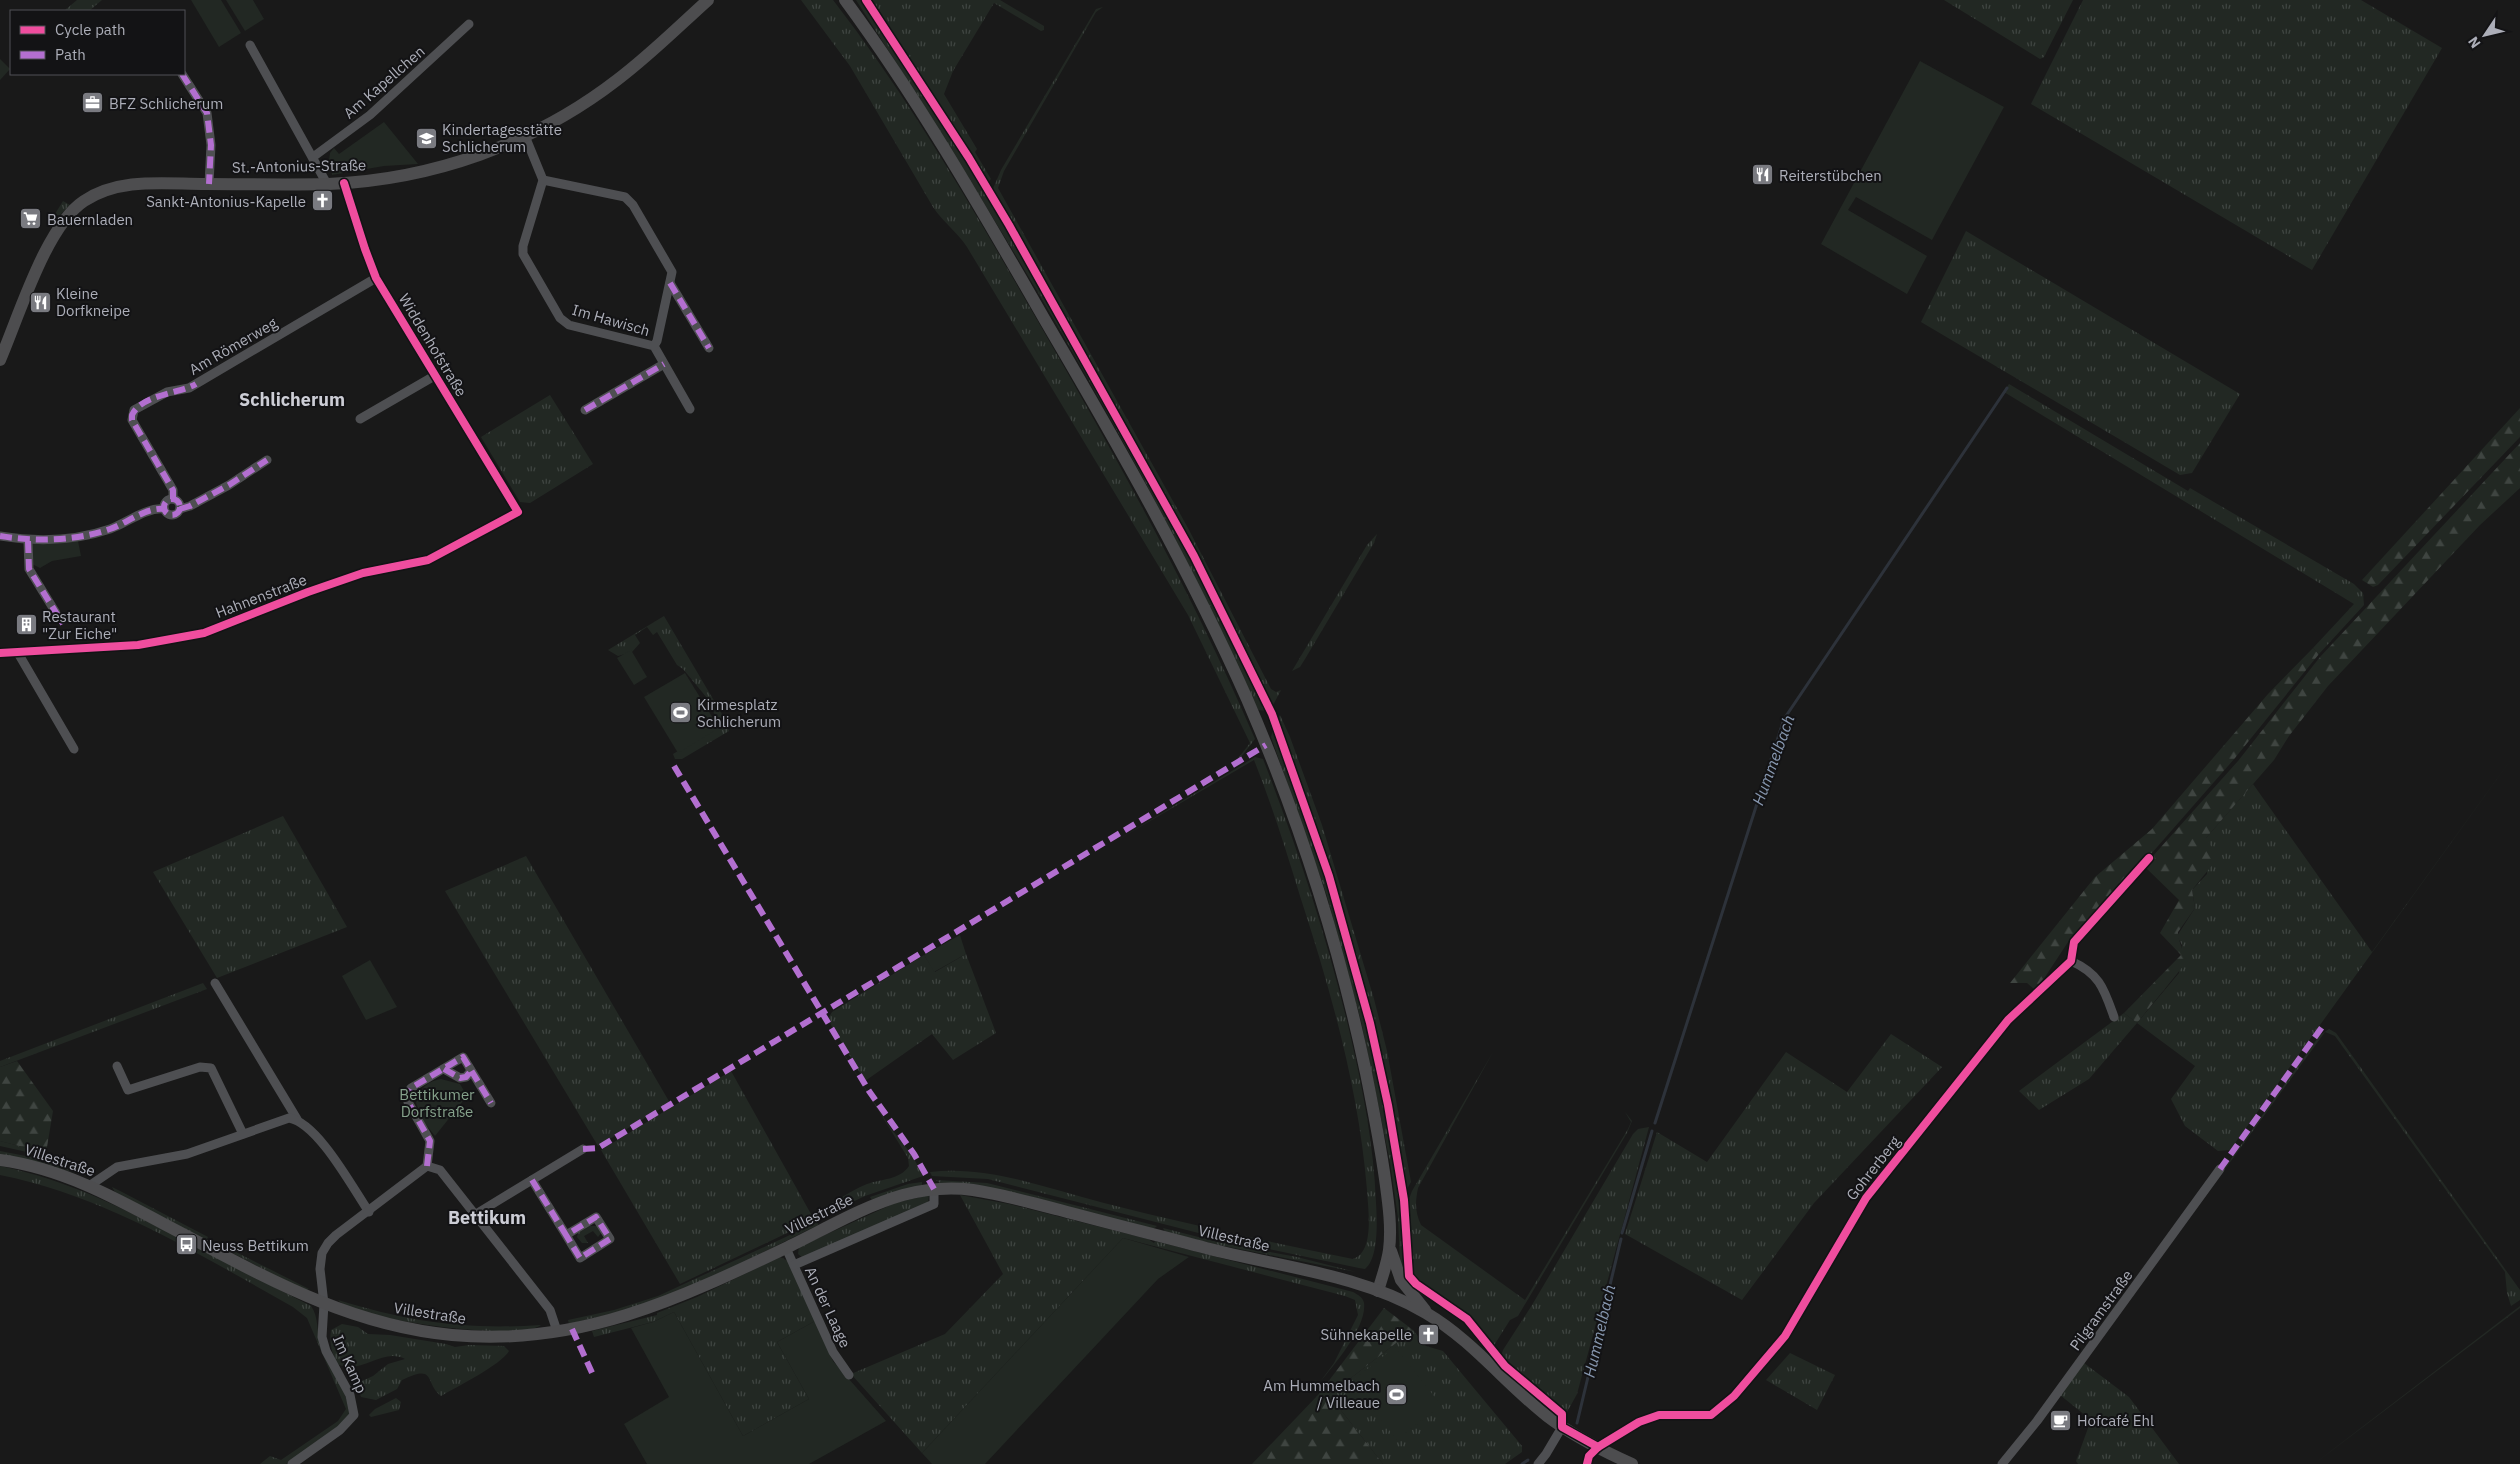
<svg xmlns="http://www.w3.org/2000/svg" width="2520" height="1464" font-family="'IBM Plex Sans',sans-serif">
	<defs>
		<pattern id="grass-tufts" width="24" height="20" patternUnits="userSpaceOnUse" patternTransform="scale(1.25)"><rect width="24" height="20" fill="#222823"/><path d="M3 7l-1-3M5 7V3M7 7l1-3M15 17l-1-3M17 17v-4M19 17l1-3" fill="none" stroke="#3f4541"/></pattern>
		<pattern id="forest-firs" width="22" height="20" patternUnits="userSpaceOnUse" patternTransform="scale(1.25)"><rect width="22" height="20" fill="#222823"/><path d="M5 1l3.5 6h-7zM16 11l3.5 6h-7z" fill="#3f4541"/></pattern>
	</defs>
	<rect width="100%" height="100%" fill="#191919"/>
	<g fill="url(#grass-tufts)">
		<path d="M77 0H102L89 11H64Z"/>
		<path d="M801 0H833C912 102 976 214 1040 325 1118 460 1193 595 1255 739L1238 761H1236L1250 743 1188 615 967 247C957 232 943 222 933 207L850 66Z"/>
		<path d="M856 0H864L868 6 969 161 1009 227 1173 521 1214 599 1268 711 1258 710C1146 462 1003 228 856 0Z"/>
		<path d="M868 0H1000L1044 26V30L1041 31 994 3 953 71 944 94 977 149 975 152 991 179 988 182Z"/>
		<path d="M1944 0H2073L2044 57 2040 59Z"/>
		<path d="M2083 0H2361L2442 48 2312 270 2031 104Z"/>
		<path d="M1103 7 1096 12 1004 171 998 188 1188 528 1271 689 1276 692 1281 690 1272 707 1181 527 992 191 1001 170 1096 9Z"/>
		<path d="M0 59 10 69 0 80Z"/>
		<path d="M63 201 70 205 59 216 55 214Z"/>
		<path d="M1966 231 2240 394 2192 473 2180 475 1921 322Z"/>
		<path d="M2009 384 2188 491 2190 488 2354 584 2363 593 2364 605 2319 654 2313 648 2354 604 2004 392Z"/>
		<path d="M550 395 593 464 530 503 520 502 481 437Z"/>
		<path d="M1377 534 1374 543 1305 659 1300 667 1292 671 1367 545Z"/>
		<path d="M664 616 726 721 729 731 682 759H675L673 754 720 726 707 698 683 669 677 665 657 632 653 635 647 627 635 635 640 643 632 652 618 656 608 650Z"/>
		<path d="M1280 715 1290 737 1322 825 1374 999 1387 1051 1411 1182 1407 1189H1405C1377 1029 1338 870 1277 719Z"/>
		<path d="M1274 725 1335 899 1357 976 1386 1106 1396 1162 1404 1217 1407 1274 1405 1275 1400 1264 1398 1218 1390 1162 1361 1021 1327 896 1271 737Z"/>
		<path d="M2520 747 2230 1150 2218 1151 2185 1126 2171 1099 2195 1066 2137 1023 2089 1079 2039 1110 2019 1091 2124 1013 2137 1023 2179 973 2182 945 2177 936 2195 908 2192 890 2207 874 2206 838 2253 784 2372 952Z"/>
		<path d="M1255 757 1263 759C1298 849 1328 940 1350 1034 1363 1090 1374 1146 1376 1203 1377 1220 1379 1258 1365 1269L1359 1268 1222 1239 988 1179 932 1176 930 1172C990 1165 1047 1189 1104 1203 1187 1224 1269 1242 1353 1259 1375 1252 1368 1209 1367 1190 1359 1090 1331 991 1300 896 1286 850 1272 805 1254 760L1116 841Z"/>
		<path d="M283 816 347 927 217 978 153 872Z"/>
		<path d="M526 856 670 1103 598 1146 445 891Z"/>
		<path d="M966 954 996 1033 953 1060 932 1034 865 1081 831 1025 829 1017 832 1012 924 955 935 972Z"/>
		<path d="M203 983 207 989 0 1067V1061Z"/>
		<path d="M823 1021 889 1126 912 1155 923 1176 865 1196 680 1284 601 1150 731 1071 811 1214C830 1206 847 1192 867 1184 881 1179 900 1180 909 1166L908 1158Z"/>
		<path d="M2329 1029 2336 1033 2515 1283 2520 1290V1300L2511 1306 2507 1293 2505 1272 2335 1036 2325 1032 2126 1305 2320 1035Z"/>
		<path d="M1891 1034 1942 1067 1814 1203 1742 1300 1625 1234 1657 1132 1707 1162 1786 1052 1847 1092Z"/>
		<path d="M1493 1052 1418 1188C1415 1203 1415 1212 1421 1225L1525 1300 1628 1129 1631 1122 1625 1112 1632 1121 1627 1133 1518 1316 1510 1320 1493 1347 1464 1313 1422 1286 1413 1277 1410 1259 1406 1207 1412 1191Z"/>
		<path d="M1649 1127 1577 1394 1566 1414 1504 1360 1501 1356 1503 1350 1532 1305 1633 1134 1638 1129Z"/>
		<path d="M0 1141 46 1153 96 1173 45 1156 0 1146Z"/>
		<path d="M0 1151 36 1158 88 1176 0 1154Z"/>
		<path d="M0 1166C68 1180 123 1208 183 1240L184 1243 191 1247 192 1245 311 1306C319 1317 316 1331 321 1343 332 1369 346 1386 350 1415L339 1428 286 1464H260L270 1456 281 1460 338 1421 346 1409 307 1318 293 1307C200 1255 106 1196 0 1175Z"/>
		<path d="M936 1180 987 1183 1157 1226 1153 1229 940 1183Z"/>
		<path d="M922 1182V1185L872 1200 870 1197 908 1184Z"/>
		<path d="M112 1187 122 1192 208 1237 206 1240 115 1192Z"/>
		<path d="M929 1195 928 1203 803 1258 798 1254 799 1247 895 1203Z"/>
		<path d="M960 1195 1009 1204 1148 1239 1154 1243 1155 1241 1353 1292C1358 1295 1363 1297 1364 1303 1367 1327 1334 1365 1320 1382L1334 1363 1358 1315 1355 1300 1345 1296 1123 1238 922 1453 851 1374 945 1334 1003 1274Z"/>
		<path d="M818 1222V1225L721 1273 642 1306 569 1324 568 1320 614 1310 658 1296Z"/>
		<path d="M590 1226H597L601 1233 598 1237 593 1231 584 1236 588 1243H582L577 1237 578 1233Z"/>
		<path d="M1163 1228 1222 1243 1297 1257 1356 1272 1219 1245 1165 1232Z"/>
		<path d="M222 1245 309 1289 305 1291 221 1247Z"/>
		<path d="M780 1257 788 1261 815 1321 777 1342 809 1399 743 1436 674 1312 653 1322 594 1337 592 1331 657 1315V1313L697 1297Z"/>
		<path d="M1406 1279 1462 1317 1485 1345V1350L1462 1321 1418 1292Z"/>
		<path d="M338 1300C410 1322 466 1330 541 1325 521 1342 355 1320 338 1300Z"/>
		<path d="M2520 1306V1308L2314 1464Z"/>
		<path d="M342 1324 358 1327 368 1334 390 1335 446 1344 455 1347 469 1345 504 1346 509 1351C501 1365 456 1387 441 1396 424 1383 437 1363 402 1380L397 1389 376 1400 361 1397 359 1391 351 1386 373 1376 388 1364 405 1359C382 1347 361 1376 337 1364 332 1352 329 1344 331 1330Z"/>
		<path d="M1413 1330 1426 1346 1443 1351 1522 1446V1452L1505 1464H1383L1329 1395Z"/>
		<path d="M1790 1353 1835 1375 1817 1410 1766 1380Z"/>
		<path d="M2084 1363 2129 1397 2179 1464H2078L2076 1461 2091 1420 2060 1395Z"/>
		<path d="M1500 1364 1561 1415V1418L1524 1388Z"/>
		<path d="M396 1398 401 1402 399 1410 371 1417 369 1415 375 1409Z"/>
	</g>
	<g fill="url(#forest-firs)">
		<path d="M2520 408V437L2378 585 2373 587 2362 580Z"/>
		<path d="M2520 443V488L2480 525 2328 686 2289 736 2274 760 2206 838 2218 858 2192 890 2195 908 2178 932C2177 939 2185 952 2185 964L2137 1023 2124 1013 2181 955 2160 933 2179 900 2144 866 2238 761 2320 657Z"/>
		<path d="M2313 648 2319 654 2235 758 2144 862H2139L2070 939 2045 977 2034 989 2027 983H2010L2095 877 2152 829 2268 694Z"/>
		<path d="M17 1061 53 1111 46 1153 0 1141V1067Z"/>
		<path d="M1384 1308 1413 1330 1329 1395 1383 1464H1252L1318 1395Z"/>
	</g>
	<g fill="#222823">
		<path d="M191 0H221L241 33 219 47Z"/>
		<path d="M226 0H253L264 19 245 31Z"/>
		<path d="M1920 61 2004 107 1932 240 1856 197 1848 210 1927 256 1907 294 1821 244Z"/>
		<path d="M384 122 418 164 384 166 332 175 331 168 328 167 330 153 334 148 339 154Z"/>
		<path d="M78 541 81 556 52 561 40 568 32 564 31 544 34 543Z"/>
		<path d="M631 650 647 677 634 685 617 658Z"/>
		<path d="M685 673 719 728 678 753 644 697Z"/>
		<path d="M960 935 966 954 934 972 924 955Z"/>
		<path d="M370 960 397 1007 366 1020 342 976Z"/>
		<path d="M441 1079 460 1084 467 1096 435 1136 423 1121 416 1103C420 1088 426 1082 441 1079Z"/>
		<path d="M1123 1238 1189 1257 1158 1279 985 1464H932L922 1453Z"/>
		<path d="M674 1312 743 1436 809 1399 777 1342 815 1321 833 1361 886 1421 809 1464H647L624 1424 669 1397 631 1328 653 1322Z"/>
		<path d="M1395 1347 1441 1405 1397 1440 1351 1382Z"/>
	</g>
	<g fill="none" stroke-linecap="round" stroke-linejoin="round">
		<g stroke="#2d323a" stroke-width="3">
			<path d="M1655 1123 1784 719 2007 388"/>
			<path d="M1622 1233 1652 1131"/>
			<path d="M1577 1423 1621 1239"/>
			<path d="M1522 1464 1528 1460"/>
		</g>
		<g stroke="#4e4f52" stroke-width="9">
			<path d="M250 45 327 184"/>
			<path d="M182 74 207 113 211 145 209 184"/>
			<path d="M525 136 543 180 523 246V254L560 318 569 325 654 346 690 409"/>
			<path d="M313 157 370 115 469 24"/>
			<path d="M543 180 625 197 633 205 672 272 657 341 654 346"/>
			<path d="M670 283 709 348"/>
			<path d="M585 410 664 364"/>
			<path d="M360 419 436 375"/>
			<circle cx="172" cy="507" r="8"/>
			<path d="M173 499V490L132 420 134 410 167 392 189 388 376 278"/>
			<path d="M180 509 190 506 229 485 267 460"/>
			<path d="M0 536C37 542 75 541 110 529 127 523 146 507 164 509"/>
			<path d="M28 541 29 569 56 613"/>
			<path d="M0 653 138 645 204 633 308 592 363 573 428 560 518 512 376 278 365 249 344 183"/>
			<path d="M18 653 74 749"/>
			<path d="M2071 961C2100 974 2104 989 2114 1017"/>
			<path d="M215 983 297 1119"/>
			<path d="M117 1066 128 1090 200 1067 211 1068 243 1134"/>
			<path d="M444 1069 460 1078 466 1077 471 1071"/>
			<path d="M427 1166 430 1141 408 1102 407 1095 411 1088 463 1057 491 1103"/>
			<path d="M532 1180 566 1235 596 1217 610 1239 580 1258 566 1235"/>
			<path d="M89 1186 117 1167 187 1154 289 1118C318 1123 352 1187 369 1212"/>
			<path d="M476 1214 583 1149"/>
			<path d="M786 1248 833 1352 849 1375"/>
			<path d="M794 1265 934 1204V1189"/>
			<path d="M292 1464 340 1430 354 1415 350 1395 326 1351 322 1337 324 1304 320 1269 322 1253 328 1243 336 1235 427 1166 440 1170 550 1310 557 1331"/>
			<path d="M1538 1464 1546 1454 1562 1427"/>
			<path d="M1587 1464 1589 1456 1598 1447 1639 1422 1659 1415H1711L1734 1396 1785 1336 1866 1198 2008 1020 2071 961 2074 942 2149 858"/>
			<path d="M2002 1464 2037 1421 2220 1169"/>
		</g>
		<g stroke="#4d4d4f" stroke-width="12">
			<path d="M845 0C921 103 985 216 1049 327 1120 448 1190 571 1247 699 1299 819 1339 945 1366 1073 1373 1108 1380 1143 1385 1179 1388 1201 1392 1227 1389 1250 1387 1264 1382 1277 1378 1291"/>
			<path d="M0 360C19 316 46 226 84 201 120 177 165 184 206 184 247 184 287 185 328 184 432 180 534 144 617 80 649 56 678 27 708 0"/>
			<path d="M0 1160C60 1168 112 1196 164 1224 258 1273 344 1325 452 1335 579 1347 679 1299 790 1246 827 1228 864 1206 903 1195 926 1189 950 1187 973 1190 1002 1194 1031 1203 1060 1210 1108 1223 1157 1235 1206 1248 1279 1267 1360 1274 1426 1313 1472 1340 1506 1384 1547 1416 1573 1436 1603 1451 1632 1464"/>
			<path d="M1391 1251 1401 1280 1425 1310"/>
		</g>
		<g stroke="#b36fd0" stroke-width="6" stroke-dasharray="12 6" stroke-linecap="butt">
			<path d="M182 74 207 113 211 145 209 184"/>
			<path d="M670 283 709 348"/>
			<path d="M585 410 664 364"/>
			<circle cx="172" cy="507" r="8"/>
			<path d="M173 499V490L132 420V415C142 394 179 394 196 384"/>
			<path d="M180 509 190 506 229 485 267 460"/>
			<path d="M0 536C37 542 75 541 110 529 127 523 146 507 164 509"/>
			<path d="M28 541 29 569 63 624"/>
			<path d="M674 766 869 1091 914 1154 934 1189"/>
			<path d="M444 1069 460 1078 466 1077 471 1071"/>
			<path d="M583 1149 598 1148 1266 745"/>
			<path d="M427 1166 430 1141 408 1102 407 1095 411 1088 463 1057 491 1103"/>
			<path d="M2220 1169 2325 1023"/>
			<path d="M532 1180 566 1235 596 1217 610 1239 580 1258 566 1235"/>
			<path d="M572 1329 594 1377"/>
		</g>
		<defs>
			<g id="cycleway">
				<path d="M866 0 969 158 1009 225 1194 556 1272 714 1329 876 1370 1023 1388 1105 1404 1200 1409 1276 1416 1284 1467 1319 1505 1366 1562 1414V1427L1598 1447"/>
				<path d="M0 653 138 645 204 633 308 592 363 573 428 560 518 512 376 278 365 249 344 183"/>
				<path d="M1587 1464 1589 1456 1598 1447 1639 1422 1659 1415H1711L1734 1396 1785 1336 1866 1198 2008 1020 2071 961 2074 942 2149 858"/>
			</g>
		</defs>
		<use href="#cycleway" stroke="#131315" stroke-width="11"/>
		<use href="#cycleway" stroke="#ef4d9e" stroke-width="8"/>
	</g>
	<defs>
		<symbol id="office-square" viewBox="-11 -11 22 22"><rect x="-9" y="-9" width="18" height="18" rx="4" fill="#797a80" stroke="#131315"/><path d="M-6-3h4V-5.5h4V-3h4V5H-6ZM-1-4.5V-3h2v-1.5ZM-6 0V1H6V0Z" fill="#fff"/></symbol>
		<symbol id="school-square" viewBox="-11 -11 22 22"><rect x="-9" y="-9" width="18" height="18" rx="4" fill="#797a80" stroke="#131315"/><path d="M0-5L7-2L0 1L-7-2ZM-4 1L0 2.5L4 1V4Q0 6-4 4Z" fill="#fff"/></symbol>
		<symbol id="restaurant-square" viewBox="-11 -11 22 22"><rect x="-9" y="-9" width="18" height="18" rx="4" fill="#797a80" stroke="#131315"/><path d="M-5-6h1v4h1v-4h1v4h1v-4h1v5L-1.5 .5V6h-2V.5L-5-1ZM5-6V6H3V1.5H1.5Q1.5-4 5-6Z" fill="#fff"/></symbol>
		<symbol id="church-square" viewBox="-11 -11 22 22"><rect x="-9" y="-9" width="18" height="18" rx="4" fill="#797a80" stroke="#131315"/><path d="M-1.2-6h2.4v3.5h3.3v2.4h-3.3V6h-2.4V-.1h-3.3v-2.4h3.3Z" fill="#fff"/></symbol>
		<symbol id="supermarket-square" viewBox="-11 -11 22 22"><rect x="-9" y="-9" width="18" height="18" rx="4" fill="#797a80" stroke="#131315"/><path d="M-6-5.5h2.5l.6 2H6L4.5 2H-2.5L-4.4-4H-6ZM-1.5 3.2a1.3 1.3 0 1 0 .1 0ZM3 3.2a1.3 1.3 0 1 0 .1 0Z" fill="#fff"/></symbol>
		<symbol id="building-square" viewBox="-11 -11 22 22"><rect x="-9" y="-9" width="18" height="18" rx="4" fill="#797a80" stroke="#131315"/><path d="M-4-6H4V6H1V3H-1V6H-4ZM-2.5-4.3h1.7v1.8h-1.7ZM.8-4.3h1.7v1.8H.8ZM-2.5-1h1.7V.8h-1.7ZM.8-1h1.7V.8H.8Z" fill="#fff"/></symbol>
		<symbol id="stadium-square" viewBox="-11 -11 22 22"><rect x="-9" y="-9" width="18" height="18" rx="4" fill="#797a80" stroke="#131315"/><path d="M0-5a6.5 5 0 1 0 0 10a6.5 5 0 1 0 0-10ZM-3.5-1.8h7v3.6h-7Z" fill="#fff"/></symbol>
		<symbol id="bus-square" viewBox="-11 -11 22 22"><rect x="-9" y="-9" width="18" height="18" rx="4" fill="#797a80" stroke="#131315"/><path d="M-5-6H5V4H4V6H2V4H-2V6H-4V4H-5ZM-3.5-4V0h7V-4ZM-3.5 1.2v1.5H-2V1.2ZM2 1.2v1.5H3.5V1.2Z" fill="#fff"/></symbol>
		<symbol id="cafe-square" viewBox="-11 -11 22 22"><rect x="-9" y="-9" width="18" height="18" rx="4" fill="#797a80" stroke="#131315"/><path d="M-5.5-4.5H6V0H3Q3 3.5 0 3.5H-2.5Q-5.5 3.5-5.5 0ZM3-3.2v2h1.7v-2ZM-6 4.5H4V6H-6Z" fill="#fff"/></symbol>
	</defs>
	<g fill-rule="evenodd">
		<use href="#office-square" x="80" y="90" width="25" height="25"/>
		<use href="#school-square" x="414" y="126" width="25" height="25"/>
		<use href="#restaurant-square" x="1750" y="162" width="25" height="25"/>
		<use href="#church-square" x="310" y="188" width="25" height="25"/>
		<use href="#supermarket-square" x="18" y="206" width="25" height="25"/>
		<use href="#restaurant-square" x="28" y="290" width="25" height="25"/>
		<use href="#building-square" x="14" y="612" width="25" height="25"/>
		<use href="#stadium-square" x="668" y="700" width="25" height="25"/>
		<use href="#bus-square" x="174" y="1232" width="25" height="25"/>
		<use href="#church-square" x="1416" y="1322" width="25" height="25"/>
		<use href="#stadium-square" x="1384" y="1382" width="25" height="25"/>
		<use href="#cafe-square" x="2048" y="1408" width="25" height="25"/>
	</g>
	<g text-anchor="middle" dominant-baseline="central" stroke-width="4" stroke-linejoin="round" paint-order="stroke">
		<g font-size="15" fill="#acaeb8" stroke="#131315">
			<text transform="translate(384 82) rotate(-41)">Am Kapellchen</text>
			<text transform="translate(299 166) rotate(-1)">St.-Antonius-Straße</text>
			<text transform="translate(611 320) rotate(16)">Im Hawisch</text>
			<text transform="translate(433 345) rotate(59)">Widdenhofstraße</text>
			<text transform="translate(233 346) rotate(-30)">Am Römerweg</text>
			<text transform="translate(261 596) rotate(-21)">Hahnenstraße</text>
			<text transform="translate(60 1160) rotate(18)">Villestraße</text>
			<text transform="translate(1873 1168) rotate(-52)">Gohrerberg</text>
			<text transform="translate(819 1214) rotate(-26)">Villestraße</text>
			<text transform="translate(1234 1238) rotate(13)">Villestraße</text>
			<text transform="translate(828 1307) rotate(65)">An der Laage</text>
			<text transform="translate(2101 1310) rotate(-54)">Pilgramstraße</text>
			<text transform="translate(430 1313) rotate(9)">Villestraße</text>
			<text transform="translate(350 1364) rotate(66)">Im Kamp</text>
		</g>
		<g font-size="15" fill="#acaeb8" stroke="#131315" text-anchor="start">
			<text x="109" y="103">BFZ Schlicherum</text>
			<text x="442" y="129">Kindertagesstätte<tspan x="442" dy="17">Schlicherum</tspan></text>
			<text x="1779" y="175">Reiterstübchen</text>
			<text x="306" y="201" text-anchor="end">Sankt-Antonius-Kapelle</text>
			<text x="47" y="219">Bauernladen</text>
			<text x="56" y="293">Kleine<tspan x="56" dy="17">Dorfkneipe</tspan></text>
			<text x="42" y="616">Restaurant<tspan x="42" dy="17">"Zur Eiche"</tspan></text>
			<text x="697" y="704">Kirmesplatz<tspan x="697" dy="17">Schlicherum</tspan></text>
			<text x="202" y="1245">Neuss Bettikum</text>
			<text x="1412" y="1334" text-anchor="end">Sühnekapelle</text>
			<text x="1380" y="1385" text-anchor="end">Am Hummelbach<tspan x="1380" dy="17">/ Villeaue</tspan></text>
			<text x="2077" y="1420">Hofcafé Ehl</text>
		</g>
		<g font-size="15" fill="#85a18b" stroke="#131315">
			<text x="437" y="1094">Bettikumer<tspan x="437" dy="17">Dorfstraße</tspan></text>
		</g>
		<g font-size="16" font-style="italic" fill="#8797af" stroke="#131315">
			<text transform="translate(1773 760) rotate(-70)">Hummelbach</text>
			<text transform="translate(1599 1331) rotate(-77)">Hummelbach</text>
		</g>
		<g font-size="18" font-weight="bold" fill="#cccdd5" stroke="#131315">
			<text x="292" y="399">Schlicherum</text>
			<text x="487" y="1217">Bettikum</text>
		</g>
	</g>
	<rect x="10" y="10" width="175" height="65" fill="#131315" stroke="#505156"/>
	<rect x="20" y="26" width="25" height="8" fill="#ef4d9e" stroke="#505156"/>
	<text x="55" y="35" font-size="15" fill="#acaeb8">Cycle path</text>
	<rect x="20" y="51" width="25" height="8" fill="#b36fd0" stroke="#505156"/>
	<text x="55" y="60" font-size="15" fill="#acaeb8">Path</text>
	<g transform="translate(2485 35) rotate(235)" stroke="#131315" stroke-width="4" paint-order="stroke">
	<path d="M0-4L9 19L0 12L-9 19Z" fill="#acaeb8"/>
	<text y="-8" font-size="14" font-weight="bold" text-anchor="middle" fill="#acaeb8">N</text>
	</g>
</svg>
